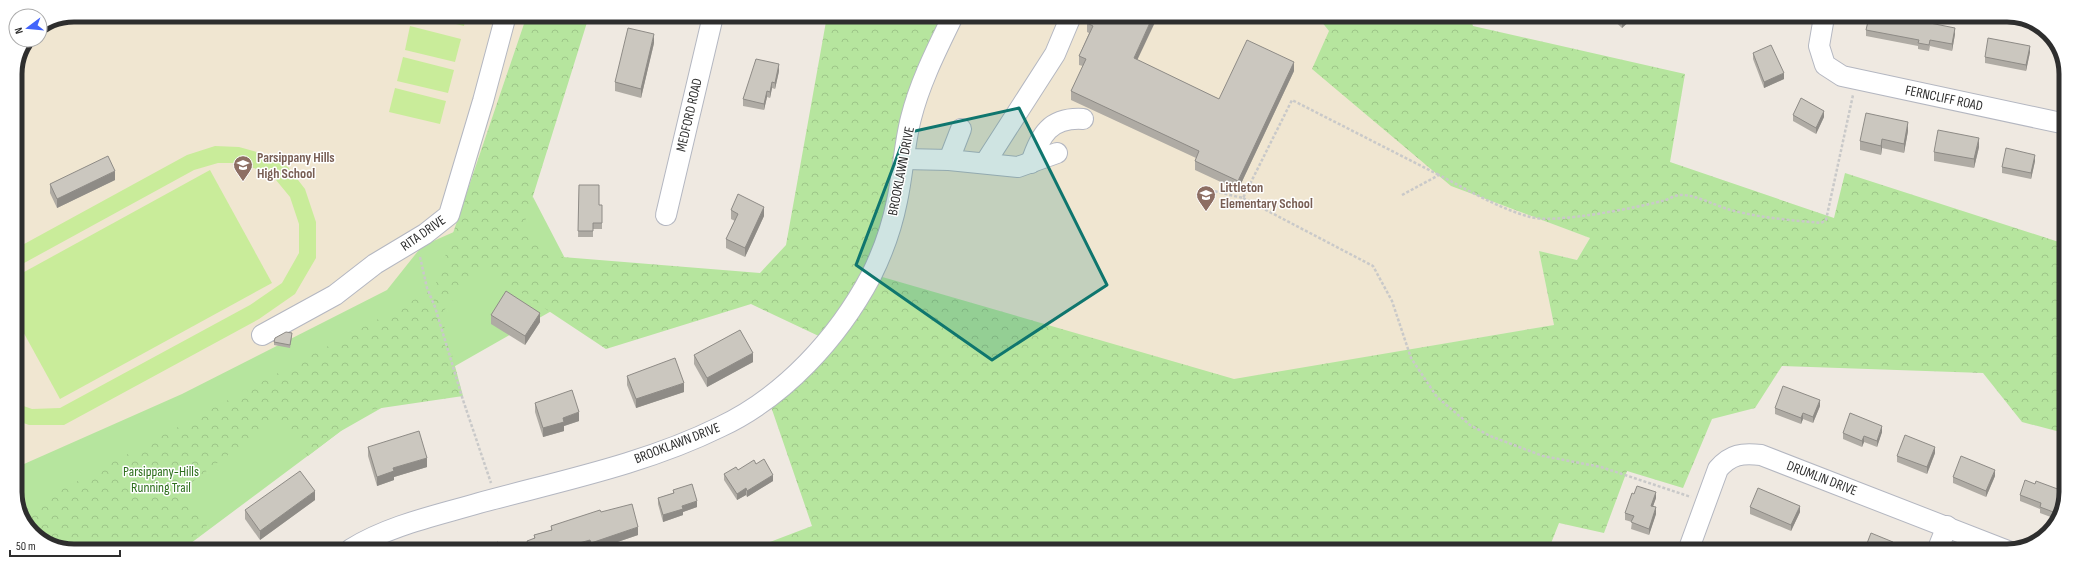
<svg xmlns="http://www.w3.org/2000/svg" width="2081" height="566" font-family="'Sofia Sans Condensed',sans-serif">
	<defs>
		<pattern id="forest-crowns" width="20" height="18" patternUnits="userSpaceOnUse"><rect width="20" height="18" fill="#b6e59e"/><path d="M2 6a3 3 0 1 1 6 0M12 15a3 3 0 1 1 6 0" fill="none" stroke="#9dc588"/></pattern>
	</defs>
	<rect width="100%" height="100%" fill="#efe9e1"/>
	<g fill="#f0e6d1">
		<path d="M74 15H527L434 289 15 496V74L29 40H40V29Z"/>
		<path d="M954 16H1317L1451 186 1590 238 1577 260 1539 251 1554 325 1234 380 871 274 932 52Z"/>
	</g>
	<path fill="#b6e59e" d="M533 197 583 293 341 431 183 549H59L30 531 15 496V468L182 394 387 290 422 246Z"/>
	<path fill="url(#forest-crowns)" d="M527 15 589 16 523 228 550 256 760 273 786 245 827 16H954L932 52 872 274 1234 379 1554 325 1539 251 1577 260 1590 238 1451 186 1312 69 1329 31 1317 16H1470L1473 26 1685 74 1670 162 1834 218 1845 173 2065 244 2064 433 2022 422 1983 373 1782 366 1755 408 1712 419 1683 488 1627 471 1604 533 1559 523 1548 551 749 550 812 526 767 395 825 339 751 304 606 349 481 266 441 314 463 396 368 410 308 456 279 417 180 491 207 526 179 549H59L30 531 22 511 434 289Z"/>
	<g fill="#c9ec9a">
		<path d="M420 15H466L464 26Z"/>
		<path d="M410 26 461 39 455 62 405 50Z"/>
		<path d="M403 57 454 70 448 93 397 81Z"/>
		<path d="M395 88 446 101 440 124 389 112Z"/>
		<path d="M215 146 239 147 267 155 288 167 305 189 316 222V258L295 294 259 319 64 425H29L15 420V403L32 409 60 408 250 305 282 283 299 253V224L290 197 276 180 260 170 237 163H218L194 170 15 268V249L187 155Z"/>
		<path d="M210 170 272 283 60 399 15 317V277Z"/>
	</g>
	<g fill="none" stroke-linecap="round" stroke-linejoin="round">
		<defs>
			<g id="minor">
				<path d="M1824 17 1819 46 1825 65 1842 76 2066 124"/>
				<path d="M904 159 949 160 1018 167 1057 153"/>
				<path d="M949 160 961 129"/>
				<path d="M985 163 1055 54 1071 16"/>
				<path d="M1031 163C1040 135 1050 117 1083 119"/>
				<path d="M666 215 713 16"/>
				<path d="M262 335 335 295 375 264 425 234 449 215 483 101 506 15"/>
				<path d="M351 549C390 525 435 516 479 503 560 481 645 464 720 427 784 397 838 338 871 276 882 254 892 226 897 201 903 174 904 145 911 118 920 82 937 49 953 16"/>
				<path d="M1688 551 1718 469C1731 454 1742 453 1761 455L2008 551"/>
				<path d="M1937 551 1947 526"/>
			</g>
		</defs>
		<use href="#minor" stroke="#b4b7c1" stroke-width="22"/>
		<g stroke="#c9c9c9" stroke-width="2.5" stroke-dasharray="3 2" stroke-linecap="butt">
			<path d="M1205 189 1243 198 1292 100 1439 175"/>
			<path d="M1402 195 1439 175C1468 190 1498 208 1530 217 1554 224 1635 208 1662 201 1667 200 1673 196 1679 195 1696 194 1715 206 1731 210 1760 218 1791 220 1821 223L1826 220 1853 95"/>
			<path d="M1243 198 1373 266 1392 301 1411 358 1437 397 1470 425 1490 436 1543 456 1601 467 1691 497"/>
			<path d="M420 257 427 288 435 307 463 400 491 483"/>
		</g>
		<use href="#minor" stroke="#fff" stroke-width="20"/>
	</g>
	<g fill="#afaba4">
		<path d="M1091 16 1137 60 1219 99 1294 71 1238 190 1195 170V161L1196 158 1071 100V91L1083 66 1079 65V56L1089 33 1087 32V23Z"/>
		<path d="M1610 17H1634L1622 28Z"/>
		<path d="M1866 30 1955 34 1952 51 1930 46 1929 51 1918 49V46L1866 36Z"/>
		<path d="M654 43 641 98 615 91V82Z"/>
		<path d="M2030 52 2026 71 1985 63V57Z"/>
		<path d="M1753 53 1784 79 1764 88 1753 59Z"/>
		<path d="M2058 69 2066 70V76L2058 75Z"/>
		<path d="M779 71 775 89 772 88 770 98 767 97 764 110 743 106V99Z"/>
		<path d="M1793 115 1824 117 1816 134 1793 121Z"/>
		<path d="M1908 131 1904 153 1882 148 1881 155 1860 150V141Z"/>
		<path d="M1979 147 1974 168 1934 161V152Z"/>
		<path d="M2065 160V186L2061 185V179Z"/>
		<path d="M2035 161 2031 179 2002 173V167Z"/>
		<path d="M115 180 57 208 50 193V184Z"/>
		<path d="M579 185 599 205H602V229H593V237H578Z"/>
		<path d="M731 210 764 216 745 257 726 248V239L735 221 731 219Z"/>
		<path d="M491 315 540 322 525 345 491 324Z"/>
		<path d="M292 336 290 348 274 345V342Z"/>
		<path d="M694 355 753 362 707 387 694 364Z"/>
		<path d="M627 376 684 392 636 408 627 385Z"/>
		<path d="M535 403 579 421 564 426V431L543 437 535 412Z"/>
		<path d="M1820 406 1813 423 1803 419 1801 424 1775 414V408Z"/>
		<path d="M1882 432 1877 447 1864 442 1862 447 1843 439V433Z"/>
		<path d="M368 447 427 467 394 477V480L377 486 368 456Z"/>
		<path d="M1935 453 1927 474 1897 462V456Z"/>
		<path d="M756 464 773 481 747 497 746 495 737 500 724 480V474L738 470Z"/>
		<path d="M1995 476 1986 497 1953 483V477Z"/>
		<path d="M673 490 697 507 683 512V515L663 522 658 504V498L673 493Z"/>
		<path d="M2020 495 2063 497 2056 519 2040 513V509L2020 501Z"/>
		<path d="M1656 498 1653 506 1656 514 1649 535 1631 529 1632 522 1625 520V513Z"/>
		<path d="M315 500 260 540 245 519V510Z"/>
		<path d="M1750 507 1800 512 1791 531 1750 514Z"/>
		<path d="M601 512 638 535 594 550H591L590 548 583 550H527V541L534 539V535L551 530V526Z"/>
	</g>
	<g fill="#8e8b86">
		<path d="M1153 16H1158L1134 67V58Z"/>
		<path d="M1625 17H1634L1622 28V19Z"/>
		<path d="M1955 28V34L1952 51V44Z"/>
		<path d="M654 34V43L641 98V89Z"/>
		<path d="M2030 46V52L2026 71V65Z"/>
		<path d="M1294 62V71L1238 190V181Z"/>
		<path d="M779 64V71L775 89V83Z"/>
		<path d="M1784 73V79L1764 88V82Z"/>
		<path d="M772 82V88L770 98V92Z"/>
		<path d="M767 91V97L764 110V104Z"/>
		<path d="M1824 111V117L1816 134V128Z"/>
		<path d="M1908 122V131L1904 153V144Z"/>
		<path d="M1979 138V147L1974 168V159Z"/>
		<path d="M1882 139V148L1881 155V146Z"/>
		<path d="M2035 155V161L2031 179V173Z"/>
		<path d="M115 171V180L57 208V199Z"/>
		<path d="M764 207V216L745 257V248Z"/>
		<path d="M540 313V322L525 345V336Z"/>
		<path d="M753 353V362L707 387V378Z"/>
		<path d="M684 383V392L636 408V399Z"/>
		<path d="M1820 400V406L1813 423V417Z"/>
		<path d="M579 412V421L564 426V431L543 437V428L563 418Z"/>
		<path d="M1803 413V419L1801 424V418Z"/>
		<path d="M1882 426V432L1877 447V441Z"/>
		<path d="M1864 436V442L1862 447V441Z"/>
		<path d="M1935 447V453L1927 474V467Z"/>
		<path d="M427 458V467L394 477V480L377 486V477L393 468Z"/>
		<path d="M1995 470V476L1986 497V491Z"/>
		<path d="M773 475V481L747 497V491Z"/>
		<path d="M746 488V495L737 500V494Z"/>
		<path d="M315 491V500L260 540V531Z"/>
		<path d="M2063 491V497L2056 519V513Z"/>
		<path d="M1656 492V498L1651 512V506Z"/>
		<path d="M697 501V507L683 512V515L663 522V515L682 506Z"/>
		<path d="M1800 506V512L1791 531V525Z"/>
		<path d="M1656 507V514L1649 535V529Z"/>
		<path d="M638 527V535L594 550H591V543Z"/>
		<path d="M590 540V548L583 550H554Z"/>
		<path d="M1893 542V548L1892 551H1889Z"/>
	</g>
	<g fill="#cbc7bf" stroke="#8e8b86">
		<path d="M1091 16H1153L1134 58 1219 99 1247 40 1294 62 1238 181 1195 161 1199 151 1071 91 1086 59 1079 56 1093 26 1087 23Z"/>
		<path d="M1620 17H1625L1622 19Z"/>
		<path d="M1869 17H1900L1955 28 1952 44 1930 40 1929 45 1918 43 1919 40 1866 30Z"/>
		<path d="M628 28 654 34 641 89 615 82Z"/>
		<path d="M1988 38 2030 46 2026 65 1985 57Z"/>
		<path d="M1771 45 1784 73 1764 82 1753 53Z"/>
		<path d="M2060 57 2066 70 2058 69Z"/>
		<path d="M756 59 779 64 775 83 772 82 770 92 767 91 764 104 743 99Z"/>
		<path d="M1801 98 1824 111 1816 128 1793 115Z"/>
		<path d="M1866 113 1908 122 1904 144 1882 139 1881 146 1860 141Z"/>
		<path d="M1938 130 1979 138 1974 159 1934 152Z"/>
		<path d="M2006 148 2035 155 2031 173 2002 167Z"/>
		<path d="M108 156 115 171 57 199 50 184Z"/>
		<path d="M2065 160V180L2061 179Z"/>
		<path d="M579 185H599V205H602V223H593V231H578Z"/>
		<path d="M738 194 764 207 745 248 726 239 738 214 731 210Z"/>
		<path d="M506 291 540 313 525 336 491 315Z"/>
		<path d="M740 330 753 353 707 378 694 355Z"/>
		<path d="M286 332 292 333 290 345 274 342 275 338Z"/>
		<path d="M675 358 684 383 636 399 627 376Z"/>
		<path d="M1783 386 1820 400 1813 417 1803 413 1801 418 1775 408Z"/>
		<path d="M572 390 579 412 563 418 564 422 543 428 535 403Z"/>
		<path d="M1850 413 1882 426 1877 441 1864 436 1862 441 1843 433Z"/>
		<path d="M419 431 427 458 393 468 394 471 377 477 368 447Z"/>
		<path d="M1905 435 1935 447 1927 467 1897 456Z"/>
		<path d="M1961 456 1995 470 1986 491 1953 477Z"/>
		<path d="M764 459 773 475 747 491 746 488 737 494 724 474 736 467 738 470 754 460 756 464Z"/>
		<path d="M300 471 315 491 260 531 245 510Z"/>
		<path d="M2025 480 2035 484 2036 481 2063 491 2056 513 2040 507 2041 503 2020 495Z"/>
		<path d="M692 484 697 501 682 506 683 509 663 515 658 498 674 493 673 490Z"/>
		<path d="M1637 486 1656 492 1651 506 1656 507 1649 529 1631 522 1634 516 1625 513 1632 493 1634 494Z"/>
		<path d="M1758 488 1800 506 1791 525 1750 507Z"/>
		<path d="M632 504 638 527 591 543 590 540 554 550H530L527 541 535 538 534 535 552 530 551 526 600 510 601 512Z"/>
		<path d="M1871 533 1893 542 1889 551H1864Z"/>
		<path d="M498 542 501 549H485H487L486 546Z"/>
		<path d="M1734 547 1744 551H1732Z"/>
	</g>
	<path fill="#0f766e" fill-opacity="0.2" stroke="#0f766e" stroke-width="3" stroke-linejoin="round" d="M1019 108 1107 285 992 360 856 265 906 133Z"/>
	<defs>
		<symbol id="school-pin" viewBox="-11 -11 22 30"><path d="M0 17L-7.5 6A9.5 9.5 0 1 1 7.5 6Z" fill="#8d6e63" stroke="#fff"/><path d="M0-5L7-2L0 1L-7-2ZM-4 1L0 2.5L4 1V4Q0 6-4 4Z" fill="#fff"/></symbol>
	</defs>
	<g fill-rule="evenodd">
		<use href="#school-pin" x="232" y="154" width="22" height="30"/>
		<use href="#school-pin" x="1195" y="184" width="22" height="30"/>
	</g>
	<g text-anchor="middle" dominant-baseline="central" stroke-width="3" stroke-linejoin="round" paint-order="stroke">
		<g font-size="14" fill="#2e2e2e" stroke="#fff">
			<text transform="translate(1944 98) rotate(12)">FERNCLIFF ROAD</text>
			<text transform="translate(689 115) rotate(-77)">MEDFORD ROAD</text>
			<text transform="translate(901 171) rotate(-79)">BROOKLAWN DRIVE</text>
			<text transform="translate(423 233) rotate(-35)">RITA DRIVE</text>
			<text transform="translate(677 443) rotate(-21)">BROOKLAWN DRIVE</text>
			<text transform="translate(1822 478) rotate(21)">DRUMLIN DRIVE</text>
		</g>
		<g font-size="14" font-weight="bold" fill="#785e54" stroke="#fff" text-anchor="start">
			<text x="257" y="157">Parsippany Hills<tspan x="257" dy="16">High School</tspan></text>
			<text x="1220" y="187">Littleton<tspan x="1220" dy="16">Elementary School</tspan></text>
		</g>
		<g font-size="14" fill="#2c6e1b" stroke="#fff">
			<text x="161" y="471">Parsippany-Hills<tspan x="161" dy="16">Running Trail</tspan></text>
		</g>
	</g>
	<path d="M0 0H2081V566H0ZM74 22H2007A52 52 0 0 1 2059 74V492A52 52 0 0 1 2007 544H74A52 52 0 0 1 22 492V74A52 52 0 0 1 74 22Z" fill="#fff" fill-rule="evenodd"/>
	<path fill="none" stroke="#2e2e2e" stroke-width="5" d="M74 22H2007A52 52 0 0 1 2059 74V492A52 52 0 0 1 2007 544H74A52 52 0 0 1 22 492V74A52 52 0 0 1 74 22Z"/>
	<g transform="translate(28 28) rotate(254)"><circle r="19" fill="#ffffff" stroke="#ababab"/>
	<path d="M0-3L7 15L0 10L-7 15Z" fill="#4264fb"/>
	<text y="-6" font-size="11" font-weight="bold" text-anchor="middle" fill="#2e2e2e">N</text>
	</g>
	<path d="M10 550v6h110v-6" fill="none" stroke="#2e2e2e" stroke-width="2"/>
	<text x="16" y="550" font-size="12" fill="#2e2e2e" stroke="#ffffff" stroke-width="3" paint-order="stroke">50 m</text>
</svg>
